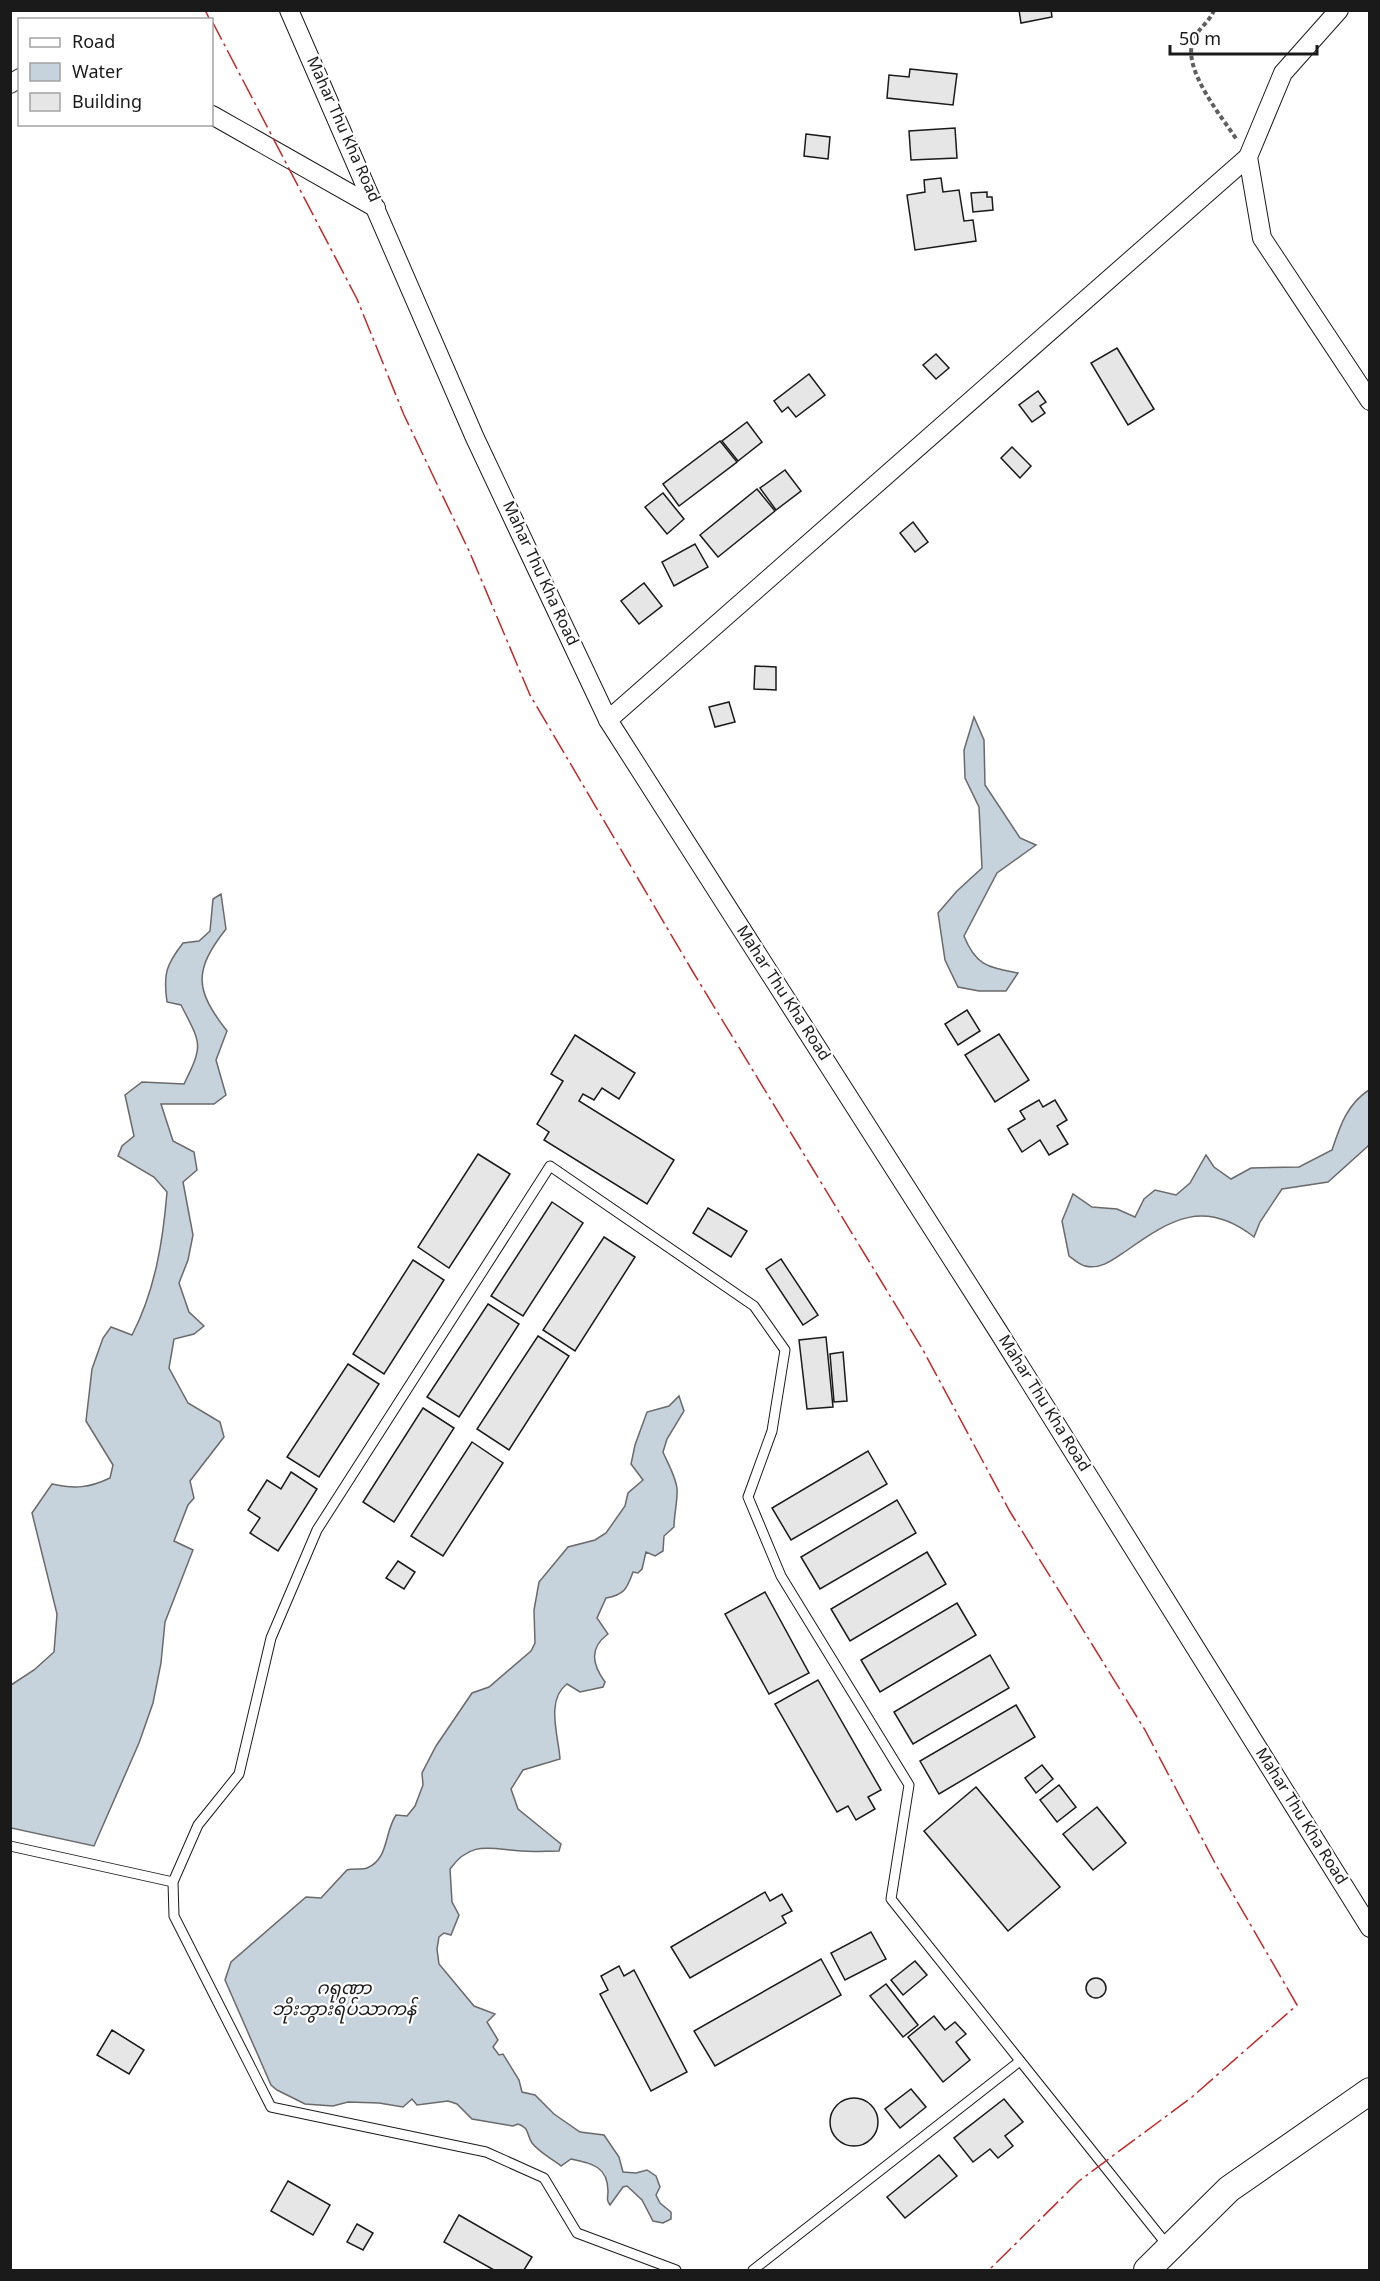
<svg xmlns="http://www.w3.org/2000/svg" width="1380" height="2281" font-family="Georgia,'Noto Sans Myanmar',serif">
	<rect width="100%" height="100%" fill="#fff"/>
	<g fill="#c6d2dc" stroke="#6a6a6a" stroke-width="1.5">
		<path d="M974 717 984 740 985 785 1020 838 1036 845 997 873 964 936C976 966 988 967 1018 973L1006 991H979L958 987 945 960 938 913 957 891 982 868 979 807 965 778 964 750Z"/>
		<path d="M221 894 226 929C193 971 195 990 227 1031L216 1060 226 1095 214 1104H161L173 1141 194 1152 197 1170 183 1182 193 1235 188 1260 179 1283 189 1312 204 1326 194 1334 174 1339 169 1368 188 1403 220 1422 224 1437 190 1481 194 1498 188 1505 174 1541 193 1550 165 1622 161 1663 153 1703 139 1743 94 1846 11 1828V1685L34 1670 54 1652 57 1614 32 1513 52 1484C75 1489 89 1488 110 1478L113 1465 86 1421 92 1369 103 1338 111 1327 132 1335C155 1291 163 1241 167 1192L154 1177 118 1156 122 1146 134 1136 125 1095 142 1082 184 1084C204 1044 201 1044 181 1005L167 1002C163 974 166 965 183 943L199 941 210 931 213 899Z"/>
		<path d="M1369 1090 1370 1144 1367 1147 1328 1182 1282 1189 1260 1222 1254 1237C1205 1199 1172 1218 1126 1251 1114 1259 1101 1270 1085 1266 1080 1265 1073 1259 1069 1256L1062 1221 1073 1194 1092 1207 1117 1209 1135 1217 1144 1199 1155 1190 1176 1195 1190 1183 1206 1155 1214 1167 1231 1179 1251 1168 1299 1167 1332 1150C1340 1126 1347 1104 1369 1090Z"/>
		<path d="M679 1396 684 1411 667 1439 663 1452C668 1464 675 1475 677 1488 678 1500 674 1514 674 1527L664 1536 663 1551 655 1556 646 1552 642 1569 638 1573 633 1572C627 1589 624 1595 606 1598L597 1618 608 1634C589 1648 592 1664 605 1682L603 1687 580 1692 567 1684C545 1700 559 1738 560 1759L523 1770 511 1789 518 1809 561 1844 559 1851C546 1851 534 1852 521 1851 490 1849 471 1840 450 1869L452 1902 459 1915 451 1935 444 1933 439 1937 437 1949 439 1964 474 2006 495 2014 487 2022 498 2040 493 2047 499 2055 503 2054 519 2080 522 2092 535 2095 554 2114 580 2132 604 2135 619 2157 623 2172 636 2173 647 2170 656 2176 660 2187 656 2195 660 2203 671 2212V2219L663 2223 653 2221 642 2200 627 2186 623 2187 610 2205C606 2200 608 2198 608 2191 608 2167 592 2163 571 2159L561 2166C552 2159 539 2152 532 2143 526 2134 530 2128 518 2124L513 2126 472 2119 457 2104 448 2101 417 2105 412 2099 403 2107 379 2103 348 2102 333 2106 305 2104 277 2090 271 2085 225 1980 231 1962 306 1897 321 1898 347 1870C353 1868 362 1870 367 1868 389 1859 384 1833 396 1815L407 1816 415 1806 423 1785 422 1773 436 1746 472 1693 489 1687 531 1651 535 1643 534 1610 539 1582 568 1547 595 1540 606 1533 625 1506 628 1493 643 1480 631 1464 635 1445 647 1412 669 1406Z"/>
	</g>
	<g fill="#e6e6e6" stroke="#1a1a1a" stroke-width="1.5">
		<path d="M1019 10H1051L1052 17 1021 23Z"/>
		<path d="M910 69 957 74 953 105 887 98 889 75 909 77Z"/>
		<path d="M955 128 957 158 911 160 909 131Z"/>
		<path d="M806 134 830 137 828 159 804 156Z"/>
		<path d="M941 178 943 192 959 190 964 221 973 220 976 241 915 250 907 195 925 192 924 180Z"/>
		<path d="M987 192V197H992L993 210 973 212 971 193Z"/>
		<path d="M1117 348 1154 409 1128 425 1091 363Z"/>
		<path d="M936 354 949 368 936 379 923 365Z"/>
		<path d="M809 374 825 395 796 417 788 407 782 412 774 401Z"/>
		<path d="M1038 391 1046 402 1040 406 1045 413 1032 422 1019 405Z"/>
		<path d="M747 422 762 442 738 461 722 441Z"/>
		<path d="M720 441 737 462 679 506 663 484Z"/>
		<path d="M1012 447 1031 466 1020 478 1001 458Z"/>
		<path d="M785 470 801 491 776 510 760 488Z"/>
		<path d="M757 489 775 511 718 557 700 535Z"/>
		<path d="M663 493 684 519 667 534 645 507Z"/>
		<path d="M913 522 928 542 915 552 900 533Z"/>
		<path d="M695 544 708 567 674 586 662 562Z"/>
		<path d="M644 583 662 606 639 624 621 601Z"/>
		<path d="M755 666 776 667V690L754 689Z"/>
		<path d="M729 702 735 722 715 727 709 707Z"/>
		<path d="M967 1010 980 1031 958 1045 945 1024Z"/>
		<path d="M999 1034 1029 1080 995 1102 965 1055Z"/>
		<path d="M575 1035 635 1073 619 1099 602 1088 594 1100 583 1094 579 1101 674 1160 647 1204 544 1140 549 1132 537 1124 563 1081 551 1074Z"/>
		<path d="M1039 1100 1043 1107 1055 1100 1067 1120 1057 1126 1068 1144 1049 1155 1040 1140 1022 1152 1008 1129 1025 1119 1020 1111Z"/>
		<path d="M478 1154 510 1174 449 1268 418 1247Z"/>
		<path d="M552 1202 583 1223 523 1316 491 1296Z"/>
		<path d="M708 1208 747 1231 731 1257 693 1233Z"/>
		<path d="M604 1237 635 1257 575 1351 543 1330Z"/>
		<path d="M781 1259 818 1315 803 1325 766 1269Z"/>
		<path d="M413 1260 444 1280 384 1374 353 1354Z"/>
		<path d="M488 1304 519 1324 459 1417 427 1397Z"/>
		<path d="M538 1336 569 1356 509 1450 477 1429Z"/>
		<path d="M826 1337 833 1407 807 1409 799 1340Z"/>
		<path d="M843 1352 847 1401 834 1402 830 1354Z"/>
		<path d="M348 1364 379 1384 319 1477 287 1457Z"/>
		<path d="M423 1408 454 1428 394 1522 363 1502Z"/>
		<path d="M472 1442 503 1463 443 1556 411 1536Z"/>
		<path d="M868 1451 887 1484 791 1540 772 1508Z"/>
		<path d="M291 1472 317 1489 278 1551 250 1533 260 1518 248 1510 267 1480 281 1489Z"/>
		<path d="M897 1500 916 1533 820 1589 801 1557Z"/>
		<path d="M927 1552 946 1584 850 1641 831 1609Z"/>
		<path d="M398 1561 415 1572 404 1589 386 1578Z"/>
		<path d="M765 1592 809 1673 769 1694 725 1614Z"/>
		<path d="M957 1603 976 1635 880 1692 861 1660Z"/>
		<path d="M990 1655 1009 1688 913 1744 894 1712Z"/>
		<path d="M818 1680 881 1790 868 1797 875 1809 856 1820 848 1806 837 1812 775 1704Z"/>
		<path d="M1016 1705 1035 1737 939 1794 920 1761Z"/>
		<path d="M1042 1765 1053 1779 1036 1793 1025 1778Z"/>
		<path d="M1059 1785 1076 1807 1057 1822 1040 1800Z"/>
		<path d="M976 1787 1060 1887 1008 1931 924 1831Z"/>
		<path d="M1097 1807 1126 1843 1093 1870 1063 1834Z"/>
		<path d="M765 1892 770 1901 782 1894 792 1911 782 1916 786 1923 690 1978 671 1947Z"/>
		<path d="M871 1932 886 1959 845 1980 831 1953Z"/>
		<path d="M821 1959 841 1995 715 2066 694 2031Z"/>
		<path d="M915 1961 927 1975 903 1995 891 1980Z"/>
		<path d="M619 1966 624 1976 634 1970 687 2072 651 2091 600 1994 608 1990 601 1976Z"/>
		<circle cx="1096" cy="1988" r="10"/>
		<path d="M886 1984 918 2025 903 2037 870 1996Z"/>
		<path d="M934 2016 945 2030 955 2022 966 2034 956 2042 970 2060 943 2082 908 2037Z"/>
		<path d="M112 2030 144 2050 129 2074 97 2055Z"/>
		<path d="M911 2089 926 2107 900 2128 885 2109Z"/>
		<circle cx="854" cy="2122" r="24"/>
		<path d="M1004 2099 1023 2122 1005 2136 1013 2146 998 2158 990 2149 973 2162 954 2138Z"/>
		<path d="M939 2155 957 2176 905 2218 887 2197Z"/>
		<path d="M288 2181 330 2205 313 2235 271 2211Z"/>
		<path d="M459 2215 532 2257 524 2270H494L444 2242Z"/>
		<path d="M357 2224 373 2233 363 2250 347 2242Z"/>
	</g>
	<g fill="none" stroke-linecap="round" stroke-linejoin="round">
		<defs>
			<g id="lane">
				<path d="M10 1846 173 1882"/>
				<path d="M676 2270 577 2233 544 2178 486 2152 271 2107 174 1916 173 1882 198 1825 239 1774 271 1638 317 1530 550 1166 754 1306 785 1350 772 1431 748 1497 781 1576 909 1785 891 1899 1168 2246"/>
				<path d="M753 2270 1020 2061"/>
			</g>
			<g id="street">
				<path d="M289 10 475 438 608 720 998 1331 1370 1928"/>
				<path d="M1339 10 1283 73 1248 157 1262 238 1370 401"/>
				<path d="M10 84 20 78"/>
				<path d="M212 115 376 208"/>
				<path d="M608 720 1248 157"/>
			</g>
			<path id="secondary" d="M1147 2270 1229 2189 1370 2091"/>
		</defs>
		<use href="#lane" stroke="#1a1a1a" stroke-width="11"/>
		<use href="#street" stroke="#1a1a1a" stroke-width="20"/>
		<use href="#secondary" stroke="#1a1a1a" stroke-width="28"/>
		<path stroke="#5f5f5f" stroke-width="4" stroke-dasharray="4.5 3" stroke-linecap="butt" d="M1214 10C1210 22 1197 29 1193 41 1182 69 1222 117 1237 140"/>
		<use href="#lane" stroke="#fff" stroke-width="9"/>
		<use href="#street" stroke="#fff" stroke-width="18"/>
		<use href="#secondary" stroke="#fff" stroke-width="26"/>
		<g stroke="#c62828" stroke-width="1.5" stroke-dasharray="21 4.5 3 4.5" stroke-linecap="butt">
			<path d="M205 10 210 20"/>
			<path d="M212 21 357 299 404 415 470 553 530 695 693 972 923 1350 1009 1510 1145 1730 1216 1865 1297 2005 1192 2097 1079 2181 989 2270"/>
		</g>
	</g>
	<g text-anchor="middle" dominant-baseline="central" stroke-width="4.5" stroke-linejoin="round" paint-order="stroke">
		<g font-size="16" fill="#1a1a1a" stroke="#fff">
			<text transform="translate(342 130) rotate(66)">Mahar Thu Kha Road</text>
			<text transform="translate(539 574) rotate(65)">Mahar Thu Kha Road</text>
			<text transform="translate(782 994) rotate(57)">Mahar Thu Kha Road</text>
			<text transform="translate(1043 1404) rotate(58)">Mahar Thu Kha Road</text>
			<text transform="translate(1300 1817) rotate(58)">Mahar Thu Kha Road</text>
		</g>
		<g font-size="18" font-style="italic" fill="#1a1a1a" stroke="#fff">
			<text x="344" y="1989">ဂရုဏာ<tspan x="344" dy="21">ဘိုးဘွားရိပ်သာကန်</tspan></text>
		</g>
	</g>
	<rect width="1380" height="2281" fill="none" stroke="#1a1a1a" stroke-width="24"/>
	<rect x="18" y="18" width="195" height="108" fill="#ffffff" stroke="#a3a3a3" stroke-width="1.5"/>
	<rect x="30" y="38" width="30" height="9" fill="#ffffff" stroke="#a3a3a3" stroke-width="1.5"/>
	<text x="72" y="48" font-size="18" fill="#1a1a1a">Road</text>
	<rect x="30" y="63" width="30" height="18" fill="#c6d2dc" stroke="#a3a3a3" stroke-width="1.5"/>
	<text x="72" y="78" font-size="18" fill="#1a1a1a">Water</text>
	<rect x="30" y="93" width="30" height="18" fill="#e6e6e6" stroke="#a3a3a3" stroke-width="1.5"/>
	<text x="72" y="108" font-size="18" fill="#1a1a1a">Building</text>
	<path d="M1170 45v9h147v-9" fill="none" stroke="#1a1a1a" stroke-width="3"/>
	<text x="1179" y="45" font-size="18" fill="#1a1a1a" stroke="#ffffff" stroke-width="4.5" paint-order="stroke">50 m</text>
</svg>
